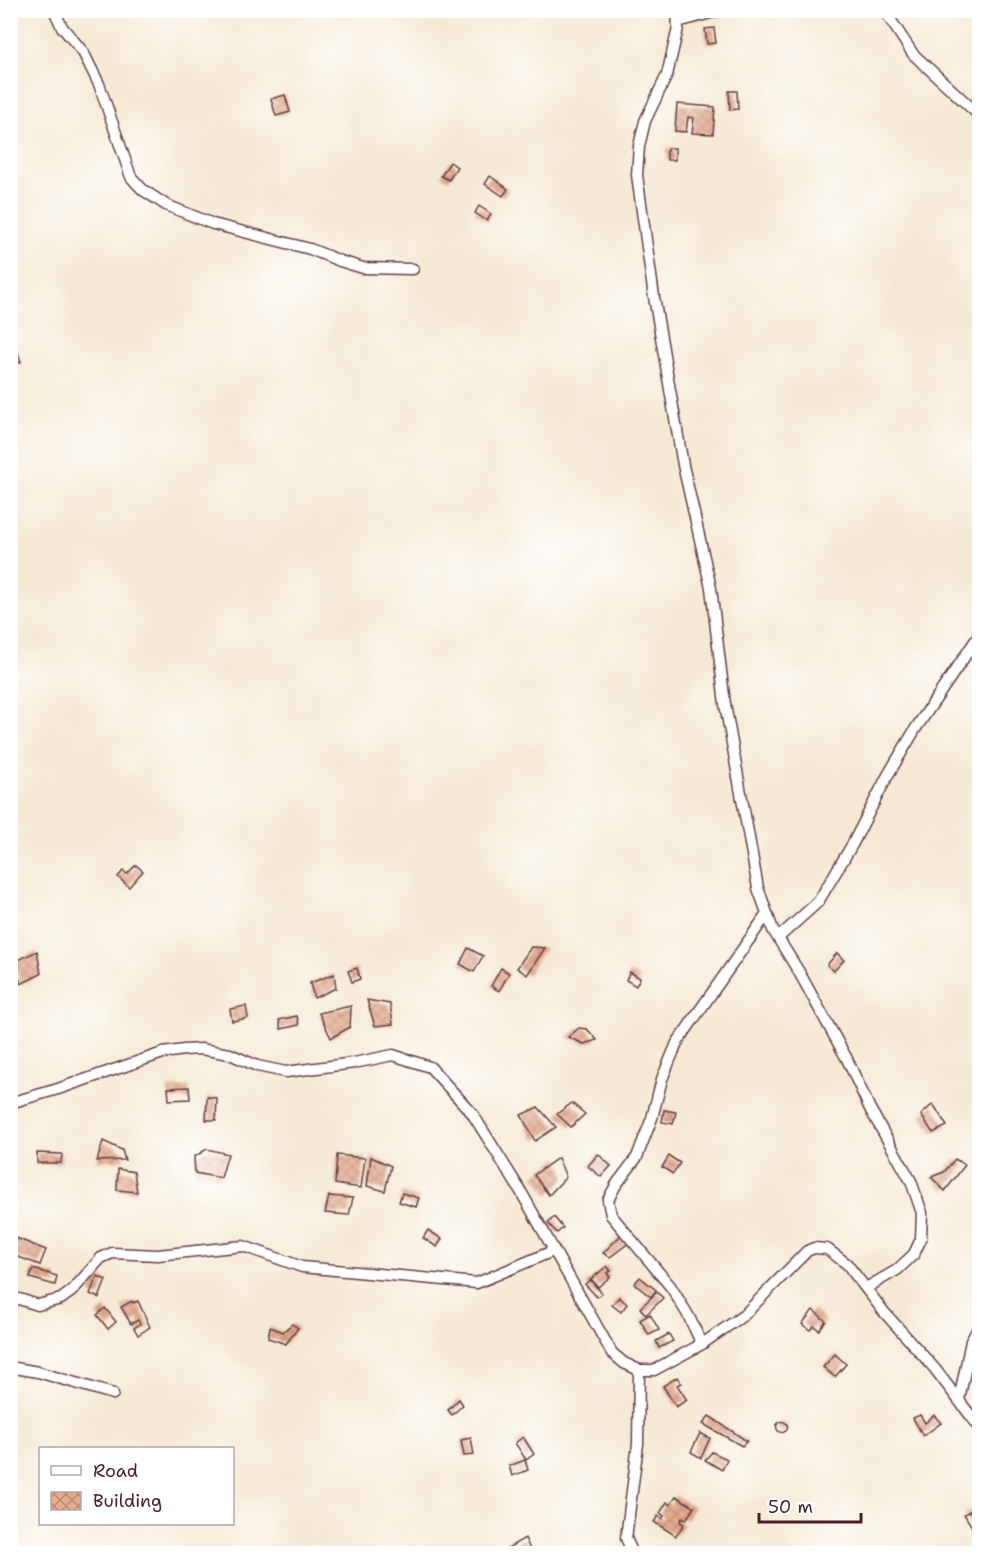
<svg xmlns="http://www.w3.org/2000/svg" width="990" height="1564" font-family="'Shantell Sans',sans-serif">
	<defs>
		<pattern id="building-cross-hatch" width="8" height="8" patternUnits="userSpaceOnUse" patternTransform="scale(1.5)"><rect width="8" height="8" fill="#e6ab8f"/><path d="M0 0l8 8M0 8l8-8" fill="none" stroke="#bc8b75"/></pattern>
	</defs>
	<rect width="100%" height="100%" fill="#fff"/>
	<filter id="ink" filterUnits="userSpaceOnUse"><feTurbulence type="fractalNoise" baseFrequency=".0167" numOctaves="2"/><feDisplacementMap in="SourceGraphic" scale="12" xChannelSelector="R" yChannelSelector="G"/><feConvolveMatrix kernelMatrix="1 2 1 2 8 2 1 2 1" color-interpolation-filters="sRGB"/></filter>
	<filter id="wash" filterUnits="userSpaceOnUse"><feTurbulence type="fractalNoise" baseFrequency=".008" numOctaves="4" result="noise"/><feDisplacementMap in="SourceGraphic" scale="24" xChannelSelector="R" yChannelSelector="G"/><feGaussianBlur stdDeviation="1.35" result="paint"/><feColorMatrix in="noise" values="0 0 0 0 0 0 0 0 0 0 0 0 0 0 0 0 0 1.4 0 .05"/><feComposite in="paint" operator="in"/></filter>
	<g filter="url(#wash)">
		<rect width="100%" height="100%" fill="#f5e9d3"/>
		<g id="blocks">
			<g fill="url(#building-cross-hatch)">
				<path d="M714 28 716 43 707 44 705 29Z"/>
				<path d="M729 91H737L738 109 730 110Z"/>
				<path d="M285 95 290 112 276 116 271 99Z"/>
				<path d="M677 104 715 107 713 134 692 133 694 118 688 117 686 132 675 131Z"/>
				<rect x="667" y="148" width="8" height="12"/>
				<path d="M450 162 457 167 449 180 441 176Z"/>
				<path d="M490 176 508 189 503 196 485 184Z"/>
				<path d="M479 206 491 214 487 221 475 213Z"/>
				<path d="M17 350 21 362 13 364 10 352Z"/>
				<path d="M136 865 143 871 129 887 118 877 123 871 127 874Z"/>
				<path d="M531 947 545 948 527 975 517 968Z"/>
				<path d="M468 948 483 956 474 972 460 964Z"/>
				<path d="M37 951 41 974 21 984 14 962Z"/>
				<path d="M837 953 844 960 834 971 827 965Z"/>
				<path d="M357 968 360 979 352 982 348 971Z"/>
				<path d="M501 968 509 973 499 991 491 986Z"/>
				<path d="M630 972 640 978 636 986 626 980Z"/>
				<path d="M334 974 336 988 314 998 310 983Z"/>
				<path d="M367 1000 390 1004 393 1024 375 1026Z"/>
				<path d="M246 1006 248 1018 232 1021 230 1009Z"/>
				<path d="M351 1006 350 1027 331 1038 319 1013Z"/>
				<path d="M297 1016 299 1025 281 1029 279 1020Z"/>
				<path d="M579 1028 587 1029 597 1040 584 1044 568 1037Z"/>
				<path d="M189 1087 190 1099 169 1100 168 1088Z"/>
				<path d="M207 1097 217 1098 216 1120H206Z"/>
				<path d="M572 1103 585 1114 571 1127 557 1114Z"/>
				<path d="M933 1104 947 1126 933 1133 921 1115Z"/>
				<path d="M538 1107 556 1127 535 1141 521 1115Z"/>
				<path d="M664 1110 676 1112 673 1124 662 1122Z"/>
				<path d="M103 1141 122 1150 125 1160 97 1161Z"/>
				<path d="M207 1149 228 1154 221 1178 195 1173 194 1157Z"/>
				<path d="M37 1153 62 1154 61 1163H37Z"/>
				<path d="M598 1154 611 1166 601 1177 588 1166Z"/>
				<path d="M337 1155 365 1158 361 1188 335 1184Z"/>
				<path d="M669 1156 680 1163 673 1174 662 1167Z"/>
				<path d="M371 1157 391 1166 385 1191 367 1186Z"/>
				<path d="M558 1158 566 1177 549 1195 534 1175Z"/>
				<path d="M955 1159 965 1165 945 1191 931 1177 944 1172Z"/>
				<path d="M118 1169 134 1172 137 1192 117 1190Z"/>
				<path d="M402 1193 419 1198 416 1207 399 1202Z"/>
				<path d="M329 1196 353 1198 349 1215 325 1213Z"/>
				<path d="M554 1217 563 1228 557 1233 548 1223Z"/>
				<path d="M428 1230 442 1239 437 1247 423 1238Z"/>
				<path d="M622 1234 630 1242 610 1257 603 1253Z"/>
				<path d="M16 1238 46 1250 40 1265 10 1254Z"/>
				<path d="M607 1266 611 1271 607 1273 610 1277 598 1287 591 1279Z"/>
				<path d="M33 1269 57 1276 55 1285 30 1278Z"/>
				<path d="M97 1276 106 1280 99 1298 90 1294Z"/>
				<path d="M640 1277 656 1290 651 1297 634 1284Z"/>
				<path d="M590 1280 602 1293 597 1297 585 1284Z"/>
				<path d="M657 1292 663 1298 646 1315 640 1308Z"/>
				<path d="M619 1297 627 1304 621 1312 612 1305Z"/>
				<path d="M132 1301 133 1303 138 1301 150 1327 138 1335 134 1328 140 1324 138 1320 131 1324 121 1307Z"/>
				<path d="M105 1308 116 1322 108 1329 97 1315Z"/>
				<path d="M813 1310 826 1321 819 1330 814 1326 810 1330 802 1324Z"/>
				<path d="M650 1314 659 1330 649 1335 640 1320Z"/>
				<path d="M292 1324 298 1328 286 1344 268 1338 270 1327 283 1332Z"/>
				<path d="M669 1334 673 1341 659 1348 656 1341Z"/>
				<path d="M835 1354 846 1364 835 1377 823 1367Z"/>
				<path d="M677 1377 681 1383 677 1385 687 1400 676 1407 663 1386Z"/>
				<path d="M459 1399 463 1405 452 1415 448 1410Z"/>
				<path d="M920 1415 925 1423 934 1415 941 1423 923 1436 913 1418Z"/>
				<path d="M709 1416 747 1441 742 1446 703 1424Z"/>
				<circle cx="782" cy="1427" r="5.5"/>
				<path d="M700 1433 710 1438 701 1458 691 1452Z"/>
				<path d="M523 1437 534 1454 526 1460 515 1443Z"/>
				<path d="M471 1438 474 1455 464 1456 461 1440Z"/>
				<path d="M712 1452 727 1459 722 1470 705 1460Z"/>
				<path d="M525 1460 528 1470 512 1476 509 1466Z"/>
				<path d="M676 1496 694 1507 686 1520 682 1518 680 1522 684 1524 676 1536 654 1522 658 1516 662 1519 664 1516 660 1513 667 1502 670 1505Z"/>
				<path d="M974 1509 980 1519V1540L964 1514Z"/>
				<path d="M525 1538 532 1554H505L504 1550Z"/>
			</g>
		</g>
	</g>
	<g filter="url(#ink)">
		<use href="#blocks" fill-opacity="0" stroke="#643d44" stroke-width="1.5"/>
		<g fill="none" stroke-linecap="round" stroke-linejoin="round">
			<defs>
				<g id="minor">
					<path d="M54 10 62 27 83 52 99 84 131 177 143 190 166 205 213 224 310 249 340 261 363 268 413 269"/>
					<path d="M677 10 678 28 667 75 645 121 639 146 637 175 654 297 683 465 711 588 725 704 758 888 773 930 799 972 847 1059 870 1109 911 1181 922 1213 921 1239 914 1254 897 1270 866 1288"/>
					<path d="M884 10 913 54 980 116"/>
					<path d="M678 22 722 10"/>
					<path d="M778 938 818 902 852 845 888 775 916 728 980 634"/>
					<path d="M10 1103 58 1089 163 1053 184 1050 201 1049 230 1054 257 1066 286 1072 354 1063 393 1055 430 1067 472 1113 520 1190 612 1353 624 1363 639 1370H654L702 1344 744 1315 807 1251 814 1248 827 1249 847 1264 884 1312 935 1369 980 1428"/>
					<path d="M10 1300 19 1299 38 1305 61 1299 72 1291 101 1258 112 1253 158 1255 243 1246 302 1267 477 1283 553 1251"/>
					<path d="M702 1344 688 1315 671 1287 611 1215 608 1200 616 1185 637 1157 652 1118 662 1079 677 1043 767 914"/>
					<path d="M10 1367 38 1372 113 1394"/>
					<path d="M959 1400 971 1341 980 1325"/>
					<path d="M633 1554 626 1538 638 1444 639 1370"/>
				</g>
			</defs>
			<use href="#minor" stroke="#643d44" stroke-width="13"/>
			<use href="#minor" stroke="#fff" stroke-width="10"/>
		</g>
	</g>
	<rect width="990" height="1564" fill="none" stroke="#fff" stroke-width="36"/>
	<rect x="39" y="1447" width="195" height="78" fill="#ffffff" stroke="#b7a5aa" stroke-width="1.5"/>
	<rect x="51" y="1466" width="30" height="9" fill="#ffffff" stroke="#b7a5aa" stroke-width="1.5"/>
	<text x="93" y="1477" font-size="18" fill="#4a1f2b">Road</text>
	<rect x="51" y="1492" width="30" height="18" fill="url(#building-cross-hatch)" stroke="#b7a5aa" stroke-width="1.5"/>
	<text x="93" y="1507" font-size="18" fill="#4a1f2b">Building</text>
	<path d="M759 1513v9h102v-9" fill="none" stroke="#4a1f2b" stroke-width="3"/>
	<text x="768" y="1513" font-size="18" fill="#4a1f2b" stroke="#ffffff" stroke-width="4.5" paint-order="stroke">50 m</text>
</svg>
